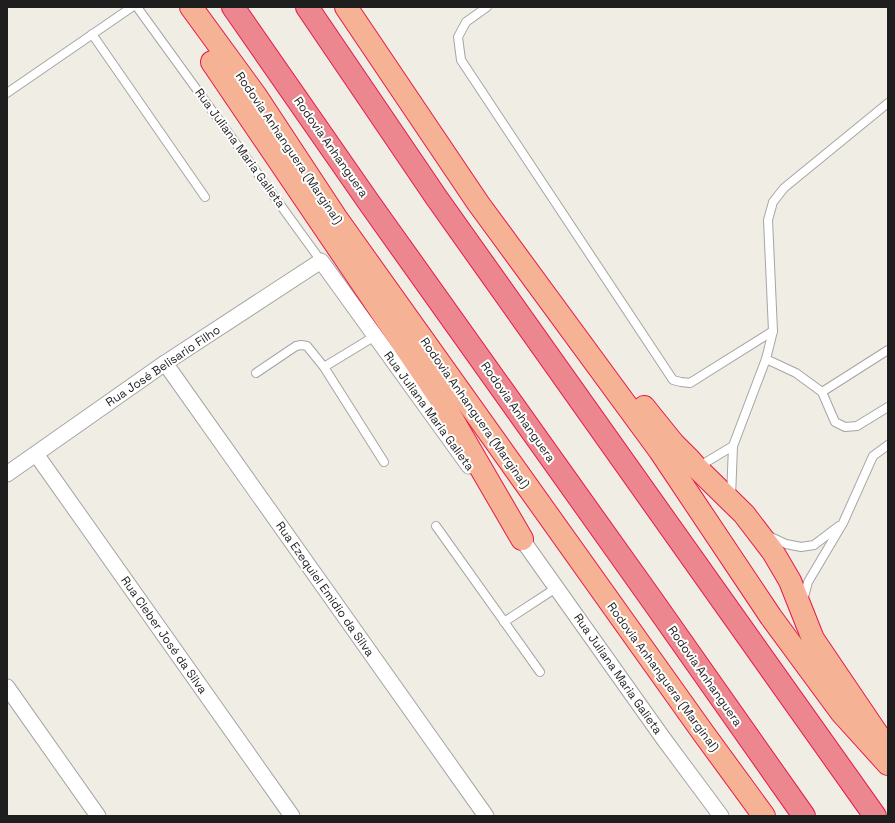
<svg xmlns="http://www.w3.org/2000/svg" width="895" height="823" font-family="'Space Grotesk',sans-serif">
	<rect width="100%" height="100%" fill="#f0ede4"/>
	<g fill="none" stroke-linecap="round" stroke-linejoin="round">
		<defs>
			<g id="service">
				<path d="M137 7 321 261"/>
				<path d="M487 7 466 22 458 37 461 60 673 380 681 382 690 383 773 331"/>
				<path d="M92 34 205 197"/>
				<path d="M7 93 132 7"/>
				<path d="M766 359 796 373 822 392 835 422 845 427 857 426 888 407"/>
				<path d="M324 367 375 336"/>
				<path d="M256 373 296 346 301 345 307 346 324 367 384 462"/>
				<path d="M822 392 888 350"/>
				<path d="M698 467 733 446"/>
				<path d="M731 497 733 446 766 359 773 331 768 220 773 202 784 188 888 103"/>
				<path d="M436 526 540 672"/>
				<path d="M769 536 786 544 801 547 814 545 839 526"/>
				<path d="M804 599V597L808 582 843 523 873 456 888 445"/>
				<path d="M504 622 556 588"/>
			</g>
			<g id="minor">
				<path d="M165 363 486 816"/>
				<path d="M36 454 292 816"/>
				<path d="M7 474 165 363 321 261 469 466"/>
				<path d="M516 531 663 738 721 816"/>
				<path d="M7 687 98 816"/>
			</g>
			<g id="trunk">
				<path d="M191 7 256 96 337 219 704 734 764 816"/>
				<path d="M346 7 478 203 660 451 771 617 841 712 888 764"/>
				<path d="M212 62 440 398 522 539"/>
				<path d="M644 407 673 443 689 459 697 468 744 514 773 552 790 581 813 639 882 741"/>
			</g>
			<g id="motorway">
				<path d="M233 7 370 204 652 600 804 816"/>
				<path d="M307 7 436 197 875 816"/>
			</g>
		</defs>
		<use href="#service" stroke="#a5a5a5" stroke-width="10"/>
		<use href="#minor" stroke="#a5a5a5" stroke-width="17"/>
		<use href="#trunk" stroke="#e51a4a" stroke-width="24"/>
		<use href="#motorway" stroke="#e51a4a" stroke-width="24"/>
		<use href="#service" stroke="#fff" stroke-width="8"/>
		<use href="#minor" stroke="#fff" stroke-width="15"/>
		<use href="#trunk" stroke="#f6b294" stroke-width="22"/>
		<use href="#motorway" stroke="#ec878f" stroke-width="22"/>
	</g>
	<g text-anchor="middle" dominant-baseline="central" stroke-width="4" stroke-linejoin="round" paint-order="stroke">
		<g font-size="12" fill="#1e1e1e" stroke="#fff">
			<text transform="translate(331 147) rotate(55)">Rodovia Anhanguera</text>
			<text transform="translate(240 148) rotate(54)">Rua Juliana Maria Galieta</text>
			<text transform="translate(289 148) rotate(56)">Rodovia Anhanguera (Marginal)</text>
			<text transform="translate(163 366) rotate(-34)">Rua José Belisario Filho</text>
			<text transform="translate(429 411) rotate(54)">Rua Juliana Maria Galieta</text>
			<text transform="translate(518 412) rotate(55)">Rodovia Anhanguera</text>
			<text transform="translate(475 413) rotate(55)">Rodovia Anhanguera (Marginal)</text>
			<text transform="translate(325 589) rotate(55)">Rua Ezequiel Emidio da Silva</text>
			<text transform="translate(164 635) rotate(55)">Rua Cleber José da Silva</text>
			<text transform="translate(618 674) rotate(55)">Rua Juliana Maria Galieta</text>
			<text transform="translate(705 676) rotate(55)">Rodovia Anhanguera</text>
			<text transform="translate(663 677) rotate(54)">Rodovia Anhanguera (Marginal)</text>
		</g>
	</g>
	<rect width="895" height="823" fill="none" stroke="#1e1e1e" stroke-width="16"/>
</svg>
